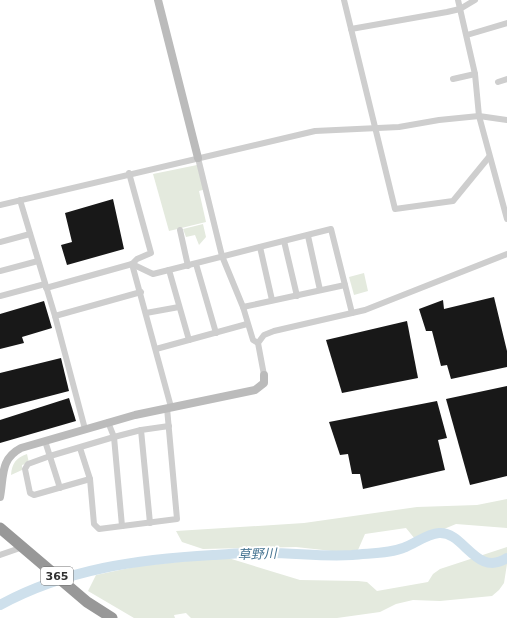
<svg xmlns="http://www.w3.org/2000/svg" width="507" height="618" font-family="'DejaVu Sans','Noto Sans JP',sans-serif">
	<rect width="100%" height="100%" fill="#fff"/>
	<g fill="#e4eade">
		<path d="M197 165 206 189 199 191 206 222 169 231 153 174Z"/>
		<path d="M203 224 206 237 199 245 195 235 186 237 183 229Z"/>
		<path d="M364 273 368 291 354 295 349 277Z"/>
		<path d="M27 454 29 463 22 465V470L11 475C12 463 16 458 27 454Z"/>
		<path d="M507 499V528L456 524 444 529 443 537 415 539 406 528 365 534 358 550 350 553 296 547 203 549 182 542 176 531 304 523 417 507 477 505Z"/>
		<path d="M507 547V564L504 583 499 590 492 596 440 601 413 600 396 604 380 612 337 618H191L186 613 174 615 175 618H134L88 591 96 575 139 566 225 557 300 580 358 581 367 582 377 591 428 582 433 574 440 569Z"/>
	</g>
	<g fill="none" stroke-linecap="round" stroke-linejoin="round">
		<path stroke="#cee0ec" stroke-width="10" d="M0 605C66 569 139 559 213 555 231 554 249 552 268 553 296 553 324 557 352 555 368 553 388 554 403 548 415 544 426 534 439 533 464 531 476 578 507 558"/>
	</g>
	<g fill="#181818">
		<path d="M113 199 124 249 67 265 61 245 72 242 65 213Z"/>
		<path d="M494 297 507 351V367L451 379 447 365 441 366 432 331H426L419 309 443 300 444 309Z"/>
		<path d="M44 301 52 328 22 337 24 343 0 349V314Z"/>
		<path d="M407 321 418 378 342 393 326 340Z"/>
		<path d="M61 358 69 391 0 409V373Z"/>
		<path d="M507 386V476L470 485 446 399Z"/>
		<path d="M69 398 76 421 0 443V420Z"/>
		<path d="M437 401 447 438 438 440 445 470 363 489 360 474H352L348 454 340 455 329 422Z"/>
	</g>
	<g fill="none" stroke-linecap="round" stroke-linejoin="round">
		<g stroke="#cecece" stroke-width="6">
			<path d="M344 0 395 209 453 201 489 157"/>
			<path d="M458 0 475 74 479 116 507 219"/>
			<path d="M351 29 447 12 460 9 475 0"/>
			<path d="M467 35 507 23"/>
			<path d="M453 79 475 74"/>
			<path d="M498 82 507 79"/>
			<path d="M198 158 222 256 243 307 253 340 258 343"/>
			<path d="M20 200 55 316 85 429"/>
			<path d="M0 205 315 131 399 127 439 120 479 116 507 120"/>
			<path d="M180 230 188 266"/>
			<path d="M308 236 320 290"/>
			<path d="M284 241 297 296"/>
			<path d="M0 242 30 234"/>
			<path d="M260 247 272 300"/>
			<path d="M132 264 153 274 331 229 352 313"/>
			<path d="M132 264 171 407"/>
			<path d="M196 264 216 333"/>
			<path d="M169 270 189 340"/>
			<path d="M0 271 38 261"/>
			<path d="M46 288 132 264 137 259 151 253 129 173"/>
			<path d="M0 296 45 284"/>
			<path d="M243 307 345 285"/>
			<path d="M146 313 179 307"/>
			<path d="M55 316 141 292"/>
			<path d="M156 349 247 324"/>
			<path d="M264 375 258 343 264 335 274 331 365 310 507 254"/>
			<path d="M108 422 114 437 122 526"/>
			<path d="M141 430 150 523"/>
			<path d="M45 441 60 488"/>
			<path d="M80 448 90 479 94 524 99 529 177 519 167 408"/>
			<path d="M90 479 34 495 30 493 25 469 28 464 50 456 114 437 141 430 169 426"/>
			<path d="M0 555 23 547"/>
		</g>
		<g stroke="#bbb" stroke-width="8">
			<path d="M158 0 198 158"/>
			<path d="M0 497C4 476 0 459 21 448L135 415 255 390 264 383V375"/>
		</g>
		<path stroke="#989898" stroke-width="11" d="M0 528 87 602 112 618"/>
	</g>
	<g text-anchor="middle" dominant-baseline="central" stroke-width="4" stroke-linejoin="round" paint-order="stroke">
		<rect fill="#fff" stroke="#6f6f6f" stroke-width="1" x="41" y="567" width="32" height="18" rx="3"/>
		<g font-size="11" font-weight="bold" fill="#313131">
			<text x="57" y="576">365</text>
		</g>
		<g font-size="13" font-style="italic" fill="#437290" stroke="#fff">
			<text transform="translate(257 554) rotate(-2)">草野川</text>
		</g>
	</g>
</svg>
